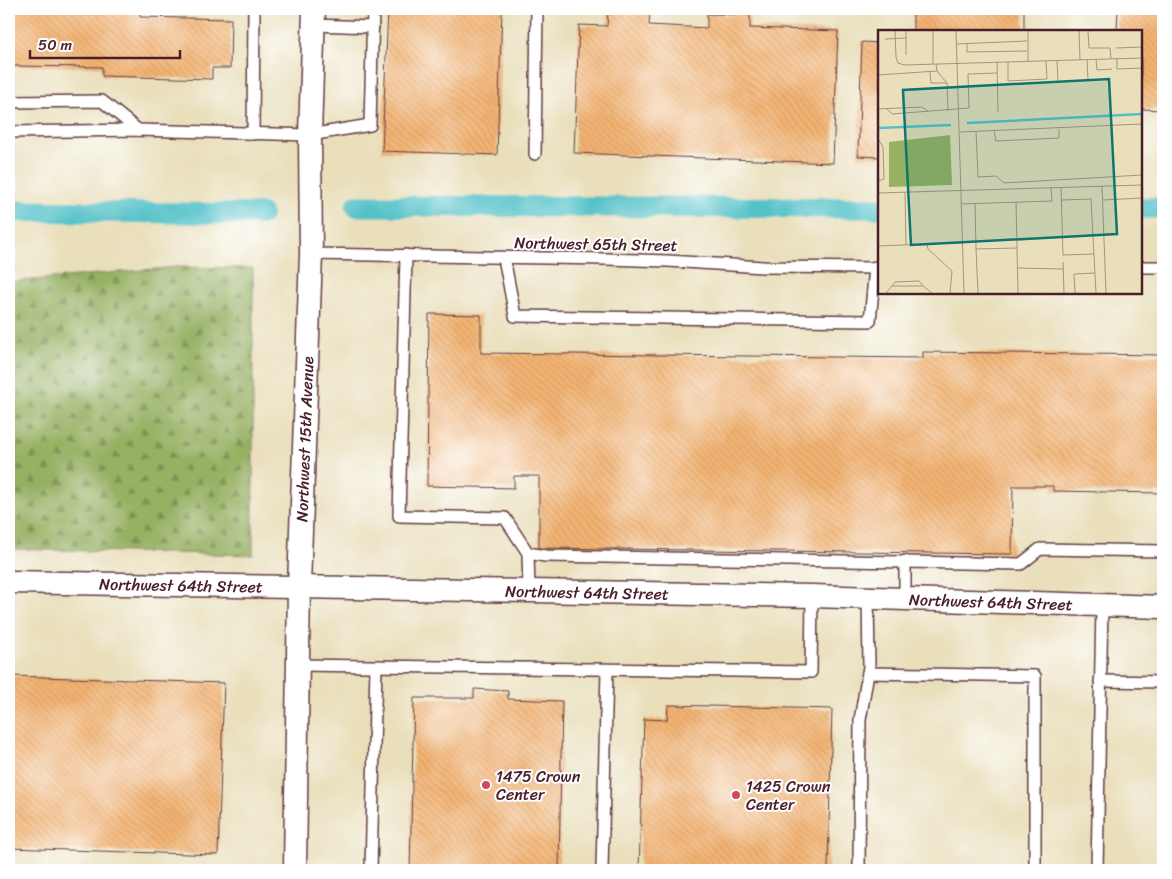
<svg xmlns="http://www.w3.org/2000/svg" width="1172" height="879" font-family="Sriracha,sans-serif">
	<defs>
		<pattern id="forest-firs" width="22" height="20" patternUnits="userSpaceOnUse" patternTransform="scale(1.25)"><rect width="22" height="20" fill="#97b163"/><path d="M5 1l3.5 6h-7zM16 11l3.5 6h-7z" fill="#7d8f52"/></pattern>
		<pattern id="building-back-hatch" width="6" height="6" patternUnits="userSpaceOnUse" patternTransform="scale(1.25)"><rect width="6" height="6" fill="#f3b473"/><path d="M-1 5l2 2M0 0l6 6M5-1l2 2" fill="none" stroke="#d29a64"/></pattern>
	</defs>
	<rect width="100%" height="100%" fill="#fff"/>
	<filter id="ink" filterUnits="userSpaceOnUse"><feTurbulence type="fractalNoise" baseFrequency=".02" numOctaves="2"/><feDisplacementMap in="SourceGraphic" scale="10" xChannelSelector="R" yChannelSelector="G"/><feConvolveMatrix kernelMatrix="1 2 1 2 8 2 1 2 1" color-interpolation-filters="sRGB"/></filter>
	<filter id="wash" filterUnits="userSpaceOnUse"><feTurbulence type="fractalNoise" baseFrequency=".0096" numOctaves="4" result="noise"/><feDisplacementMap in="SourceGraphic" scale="20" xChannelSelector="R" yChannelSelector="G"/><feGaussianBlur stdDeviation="1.12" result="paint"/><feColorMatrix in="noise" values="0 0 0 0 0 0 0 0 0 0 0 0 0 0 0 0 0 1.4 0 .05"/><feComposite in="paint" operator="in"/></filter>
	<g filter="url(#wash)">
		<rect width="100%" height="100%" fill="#e9dfbb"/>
		<path fill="url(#forest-firs)" stroke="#706847" d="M176 267 253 268V555L9 549V282Z"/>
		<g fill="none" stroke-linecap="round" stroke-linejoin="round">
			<g stroke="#53c1c8" stroke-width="21">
				<path d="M356 206 880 208"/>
				<path d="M1141 208H1163"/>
				<path d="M9 211 262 214"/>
			</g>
		</g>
		<g id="blocks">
			<g fill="url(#building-back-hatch)">
				<path d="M9 9H140V17L231 19 230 68H212V79L102 76V67L9 66Z"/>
				<path d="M388 9H502L497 155 382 151Z"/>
				<rect x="913" y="9" width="111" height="22"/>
				<path d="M1118 9H1163V110L1141 109V31H1117Z"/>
				<path d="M608 12 650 14 649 25 707 28V14L750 15V28L838 31 833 163 574 153 579 25 607 26Z"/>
				<path d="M862 42 880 43V157L858 156Z"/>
				<path d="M429 314 481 315V353L923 358V352L1163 355V493L1053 491V486H1013L1012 554 539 548V476H514V488L427 486Z"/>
				<path d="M9 676 224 683 218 855 9 848Z"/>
				<path d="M474 689 508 691V699L562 701 559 870H410L414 698H474Z"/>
				<path d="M668 705 832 709 828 870H639L644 719 667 720Z"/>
			</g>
		</g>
	</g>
	<g filter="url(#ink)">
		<use href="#blocks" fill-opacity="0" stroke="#623c41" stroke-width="1"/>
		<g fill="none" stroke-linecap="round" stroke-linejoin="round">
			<defs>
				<g id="service">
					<path d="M313 25 373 27"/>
					<path d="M9 102 102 101 138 130"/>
					<path d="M9 132 138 130 310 135 370 125 373 9"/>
					<path d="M253 134 254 9"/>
					<path d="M535 154 537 9"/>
					<path d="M311 254 606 259 668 261 763 267 880 268"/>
					<path d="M406 255 399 516 505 518 528 553 545 556 1021 564 1040 549 1163 551"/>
					<path d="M504 258 515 316 870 321 875 267"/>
					<path d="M1141 267H1163"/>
					<path d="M528 553 529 591"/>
					<path d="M905 599V561"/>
					<path d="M298 665 811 672 812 596"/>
					<path d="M868 673 1035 676V870"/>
					<path d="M1100 681 1163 682"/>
					<path d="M371 870 376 666"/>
					<path d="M602 870 607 670"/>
					<path d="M859 870 860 720 869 667 868 597"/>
					<path d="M1097 870 1102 605"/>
				</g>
				<g id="minor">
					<path id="s1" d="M9 582 812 596 1163 607"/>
					<path id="s2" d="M295 870 299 586 311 254 310 135 314 9"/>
				</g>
			</defs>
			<use href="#service" stroke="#623c41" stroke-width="14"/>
			<use href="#minor" stroke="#623c41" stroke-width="25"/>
			<use href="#service" stroke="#fff" stroke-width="11"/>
			<use href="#minor" stroke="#fff" stroke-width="22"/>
		</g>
	</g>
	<g fill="#d1495b" stroke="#fff" stroke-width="2">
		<circle cx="486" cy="785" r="5"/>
		<circle cx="736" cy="795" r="5"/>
	</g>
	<g text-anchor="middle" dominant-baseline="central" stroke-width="4" stroke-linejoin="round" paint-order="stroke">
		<g font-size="16" fill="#4a1f2b" stroke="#fff">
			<text transform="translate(596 244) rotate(1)">Northwest 65th Street</text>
			<text stroke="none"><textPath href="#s2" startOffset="431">Northwest 15th Avenue</textPath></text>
			<text stroke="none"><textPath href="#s1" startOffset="172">Northwest 64th Street</textPath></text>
			<text stroke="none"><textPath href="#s1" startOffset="578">Northwest 64th Street</textPath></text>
			<text stroke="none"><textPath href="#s1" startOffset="982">Northwest 64th Street</textPath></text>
		</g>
		<g font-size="16" fill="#4a1f2b" stroke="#fff" text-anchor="start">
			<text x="496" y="776">1475 Crown<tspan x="496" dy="18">Center</tspan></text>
			<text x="746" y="786">1425 Crown<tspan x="746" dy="18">Center</tspan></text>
		</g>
	</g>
	<g transform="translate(878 30)">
		<rect width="264" height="264" fill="#e9dfbb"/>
		<path d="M72 105 74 155 11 157V112Z" fill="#97b163"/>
		<path fill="none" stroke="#53c1c8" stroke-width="2.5" d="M89 93 264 84M0 98 73 95"/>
		<path fill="none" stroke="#a99281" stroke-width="1" d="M17 1 18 27 20 33 26 35 264 28M28 1V25M78 1 86 263M201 1 202 30M210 1 211 18H232L233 29M7 9 28 8M89 13V22L149 21M78 14 149 11M238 18 264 17M239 28V39L264 38M209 29 210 50M218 29 219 40 234 39M179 30 180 51M150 31V1M119 32 120 82M130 32V51L169 49 168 31M55 34V1M59 41 69 53 70 81M52 42 53 53H68M0 45 59 41 58 34M0 79 44 77 50 81M9 79 14 84 91 78 90 44 119 43M98 101 100 147 118 146 126 153 264 145M116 101 118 111 181 108V99M82 102 264 94M0 109 5 117 6 149 0 151M224 156 228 263M183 157 185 225 216 224M27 162 28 215M0 163 264 155M184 170 213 169 218 263M225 170 264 168M138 172 140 263M83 174 174 171 173 157M97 174 98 219 139 218M0 216 49 214M98 219 100 263M185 232 186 263M139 238 185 239M14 256 17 252 41 251 45 256M8 263 14 256H45L54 263M72 263 74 241 50 219 49 214 85 213M197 263 196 244 217 243"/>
		<path fill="#0f766e" fill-opacity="0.15" stroke="#0f766e" stroke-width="2.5" d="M231 49 239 204 33 215 25 60Z"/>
		<rect width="264" height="264" fill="none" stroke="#4a1f2b" stroke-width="2.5"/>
	</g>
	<rect width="1172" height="879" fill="none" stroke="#fff" stroke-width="30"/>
	<path d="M30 50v8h150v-8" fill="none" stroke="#4a1f2b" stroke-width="2.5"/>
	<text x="38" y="50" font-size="15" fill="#4a1f2b" stroke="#ffffff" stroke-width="4" paint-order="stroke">50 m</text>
</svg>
